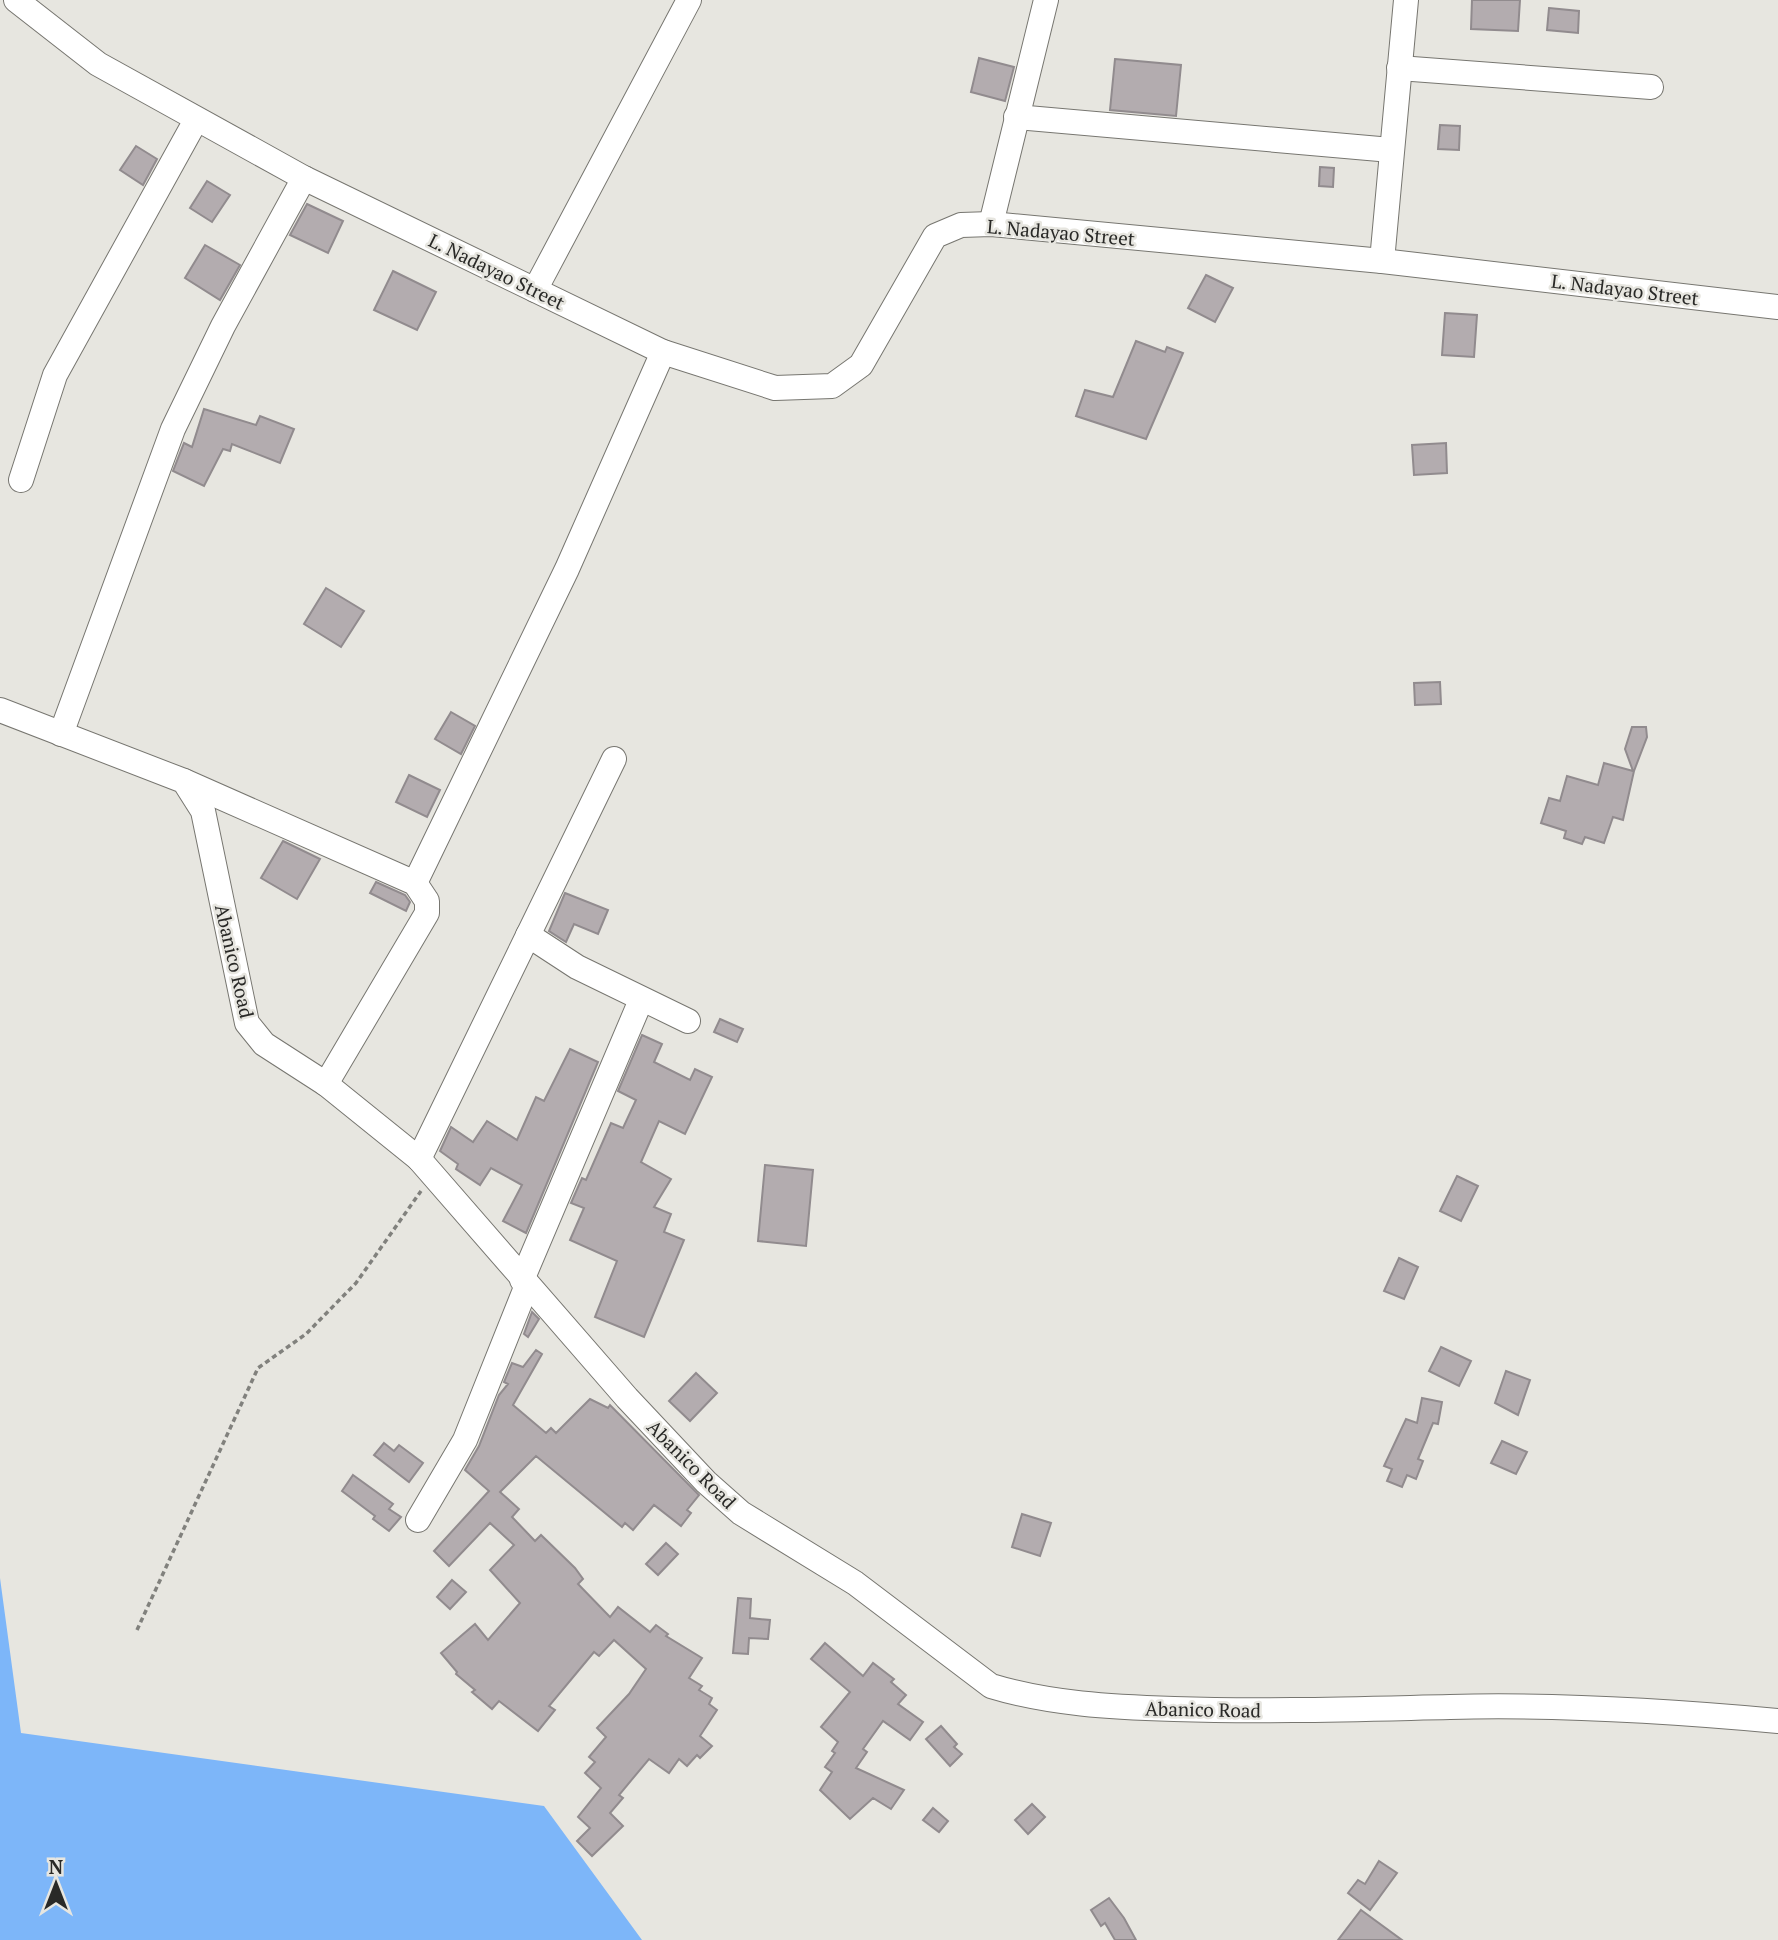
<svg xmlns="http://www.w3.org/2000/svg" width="1778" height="1940" font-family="'PT Serif',serif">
	<rect width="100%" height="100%" fill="#e7e6e0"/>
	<path fill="#7db6f9" d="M0 1578 21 1733 544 1806 642 1940H0Z"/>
	<g fill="#b3acaf" stroke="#918b8e" stroke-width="2">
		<path d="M1472 0H1520L1518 31 1471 29Z"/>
		<path d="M1549 8 1579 11 1578 33 1547 30Z"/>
		<path d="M979 58 1014 67 1005 101 971 92Z"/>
		<path d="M1115 59 1181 65 1176 116 1110 110Z"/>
		<path d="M1440 125 1460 126 1459 150 1438 149Z"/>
		<path d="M136 146 157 159 143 185 120 170Z"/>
		<path d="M1320 167 1334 168 1333 187 1319 186Z"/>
		<path d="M207 181 230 195 212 222 190 208Z"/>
		<path d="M307 204 343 221 328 253 290 235Z"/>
		<path d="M205 245 240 265 220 300 185 278Z"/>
		<path d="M393 271 436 292 417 330 374 310Z"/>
		<path d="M1206 275 1233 288 1215 322 1188 308Z"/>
		<path d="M1445 313 1477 315 1474 357 1442 355Z"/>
		<path d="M1136 341 1165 352 1167 347 1183 353 1146 439 1076 416 1085 390 1113 397Z"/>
		<path d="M204 409 256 425 260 416 294 429 280 463 232 444 230 451 223 449 204 486 173 471 184 443 192 447Z"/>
		<path d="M1446 443 1447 473 1414 475 1412 445Z"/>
		<path d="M326 588 364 611 341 647 304 624Z"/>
		<path d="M1440 682 1441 704 1415 705 1414 683Z"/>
		<path d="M451 712 475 726 461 754 435 739Z"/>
		<path d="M1632 727H1646L1647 737 1634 771 1623 820 1613 817 1604 843 1585 837 1582 844 1564 838 1566 831 1541 823 1549 798 1560 801 1567 776 1598 785 1604 763 1633 771 1625 749Z"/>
		<path d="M409 775 440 790 427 817 396 802Z"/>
		<path d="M283 841 320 859 297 899 261 878Z"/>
		<path d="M376 882 405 895 410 902 406 911 370 893Z"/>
		<path d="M565 893 608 910 598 934 574 924 566 942 549 931Z"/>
		<path d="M720 1019 743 1029 737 1042 714 1032Z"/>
		<path d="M642 1035 662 1044 654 1062 690 1080 695 1069 712 1077 685 1134 659 1121 641 1162 671 1179 654 1207 671 1214 664 1232 684 1240 644 1337 595 1317 617 1261 570 1240 584 1208 571 1203 582 1178 586 1180 611 1123 623 1128 636 1100 618 1091Z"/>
		<path d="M570 1049 598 1062 526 1233 503 1221 522 1185 491 1168 480 1185 456 1169 458 1164 440 1151 451 1127 473 1142 487 1121 517 1140 536 1097 544 1101Z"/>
		<path d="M765 1165 813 1170 806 1246 758 1241Z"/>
		<path d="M1457 1176 1478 1186 1461 1221 1440 1211Z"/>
		<path d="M1399 1258 1418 1267 1404 1299 1384 1291Z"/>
		<path d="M532 1312 539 1319 528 1337 524 1334Z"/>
		<path d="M1441 1347 1471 1361 1459 1386 1429 1371Z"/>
		<path d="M536 1350 542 1354 513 1405 546 1433 551 1428 556 1433 590 1399 608 1408 610 1405 699 1495 687 1510 691 1513 681 1526 654 1505 633 1530 625 1523 622 1527 536 1456 500 1492 519 1509 512 1517 535 1541 541 1535 575 1568 583 1579 578 1584 610 1617 618 1607 650 1632 656 1625 668 1634 666 1636 702 1658 689 1678 702 1686 699 1690 712 1698 709 1704 717 1710 700 1736 712 1746 700 1758 697 1755 687 1766 679 1759 669 1773 649 1759 619 1795 623 1798 610 1813 623 1826 592 1856 577 1841 590 1828 578 1817 601 1788 585 1773 595 1762 589 1757 606 1737 597 1728 629 1694 646 1669 614 1640 599 1656 594 1652 549 1706 555 1710 538 1731 499 1701 492 1709 472 1692 475 1690 456 1674 457 1672 441 1653 475 1624 488 1640 520 1603 490 1570 514 1545 490 1523 449 1566 434 1551 489 1491 465 1470 479 1446 499 1395 508 1384 504 1382 512 1363 523 1367Z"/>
		<path d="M1506 1371 1530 1380 1518 1415 1495 1403Z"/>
		<path d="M696 1373 717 1393 690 1421 669 1401Z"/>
		<path d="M1422 1398 1442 1402 1438 1424 1433 1423 1418 1459 1423 1461 1416 1479 1407 1475 1402 1487 1387 1481 1392 1469 1384 1466 1406 1419 1417 1423Z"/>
		<path d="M1502 1441 1527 1452 1516 1474 1491 1463Z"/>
		<path d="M384 1443 394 1451 399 1445 423 1463 409 1482 374 1455Z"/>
		<path d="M353 1475 393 1504 389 1509 401 1517 389 1531 373 1519 375 1516 342 1491Z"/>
		<path d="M1022 1514 1051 1523 1040 1556 1012 1547Z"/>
		<path d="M666 1543 678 1554 658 1575 646 1564Z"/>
		<path d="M452 1580 466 1592 450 1609 437 1597Z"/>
		<path d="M738 1598 751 1599 750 1618 770 1620 768 1639 749 1638 748 1654 733 1653Z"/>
		<path d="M825 1643 863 1676 873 1663 894 1679 891 1682 906 1695 898 1704 923 1722 910 1740 883 1721 863 1749 867 1752 856 1768 904 1790 891 1809 873 1798 850 1819 820 1790 832 1772 825 1767 835 1753 832 1751 838 1742 821 1727 850 1692 811 1659Z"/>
		<path d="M941 1726 957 1744 954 1747 962 1754 950 1766 926 1739Z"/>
		<path d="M1032 1804 1045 1817 1028 1834 1015 1820Z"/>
		<path d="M933 1808 948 1821 939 1832 923 1820Z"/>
		<path d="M1379 1861 1397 1873 1370 1910 1348 1893 1358 1880 1365 1884Z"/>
		<path d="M1109 1898 1124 1918 1136 1940H1115L1105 1923 1101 1926 1091 1910Z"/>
		<path d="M1361 1910 1402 1940H1338Z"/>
	</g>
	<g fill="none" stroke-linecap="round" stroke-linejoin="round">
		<defs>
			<g id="minor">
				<path d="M16 0 98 64 304 178 663 352 775 388 832 386 861 365 935 236 961 225 991 224 1382 261 1778 307"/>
				<path d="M1399 68 1651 87"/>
				<path d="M1016 117 1391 150"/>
				<path d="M991 224 1046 0"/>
				<path d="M1382 261 1406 0"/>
				<path d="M535 290 689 0"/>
				<path d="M21 480 55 375 196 120"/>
				<path d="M0 710 184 781 203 811 247 1023 264 1044 326 1084 419 1159 627 1398 706 1482 741 1513 855 1583 991 1686C1050 1704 1112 1707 1174 1709 1266 1712 1358 1709 1450 1707 1560 1704 1669 1711 1778 1721"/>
				<path d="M61 734 173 429 223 326 304 178"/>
				<path d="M184 781 415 883 427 901V913L326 1084"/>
				<path d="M415 883 567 569 663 352"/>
				<path d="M528 935 577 967 688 1021"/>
				<path d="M419 1159 614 759"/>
				<path d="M522 1280 641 1000"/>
				<path d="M418 1520 465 1440 527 1285"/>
			</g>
		</defs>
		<use href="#minor" stroke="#777670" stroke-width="26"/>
		<path stroke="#81817d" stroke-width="3.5" stroke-dasharray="5 3.5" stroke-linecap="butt" d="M137 1630 258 1368 306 1334 356 1283 421 1191"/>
		<use href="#minor" stroke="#fff" stroke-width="24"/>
	</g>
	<g text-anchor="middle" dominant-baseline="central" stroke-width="5" stroke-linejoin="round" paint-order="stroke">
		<g font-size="19" fill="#292927" stroke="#e7e6e0">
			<text transform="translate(1061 232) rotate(5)">L. Nadayao Street</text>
			<text transform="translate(497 271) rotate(26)">L. Nadayao Street</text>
			<text transform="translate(1625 289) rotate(7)">L. Nadayao Street</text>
			<text transform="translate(235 961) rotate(77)">Abanico Road</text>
			<text transform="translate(692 1464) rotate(45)">Abanico Road</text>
			<text transform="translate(1203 1709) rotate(1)">Abanico Road</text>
		</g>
	</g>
	<g transform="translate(56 1884)" stroke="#e7e6e0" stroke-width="5" paint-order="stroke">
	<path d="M0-5L12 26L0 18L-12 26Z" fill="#292927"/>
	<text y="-10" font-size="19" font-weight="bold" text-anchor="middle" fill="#292927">N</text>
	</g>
</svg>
